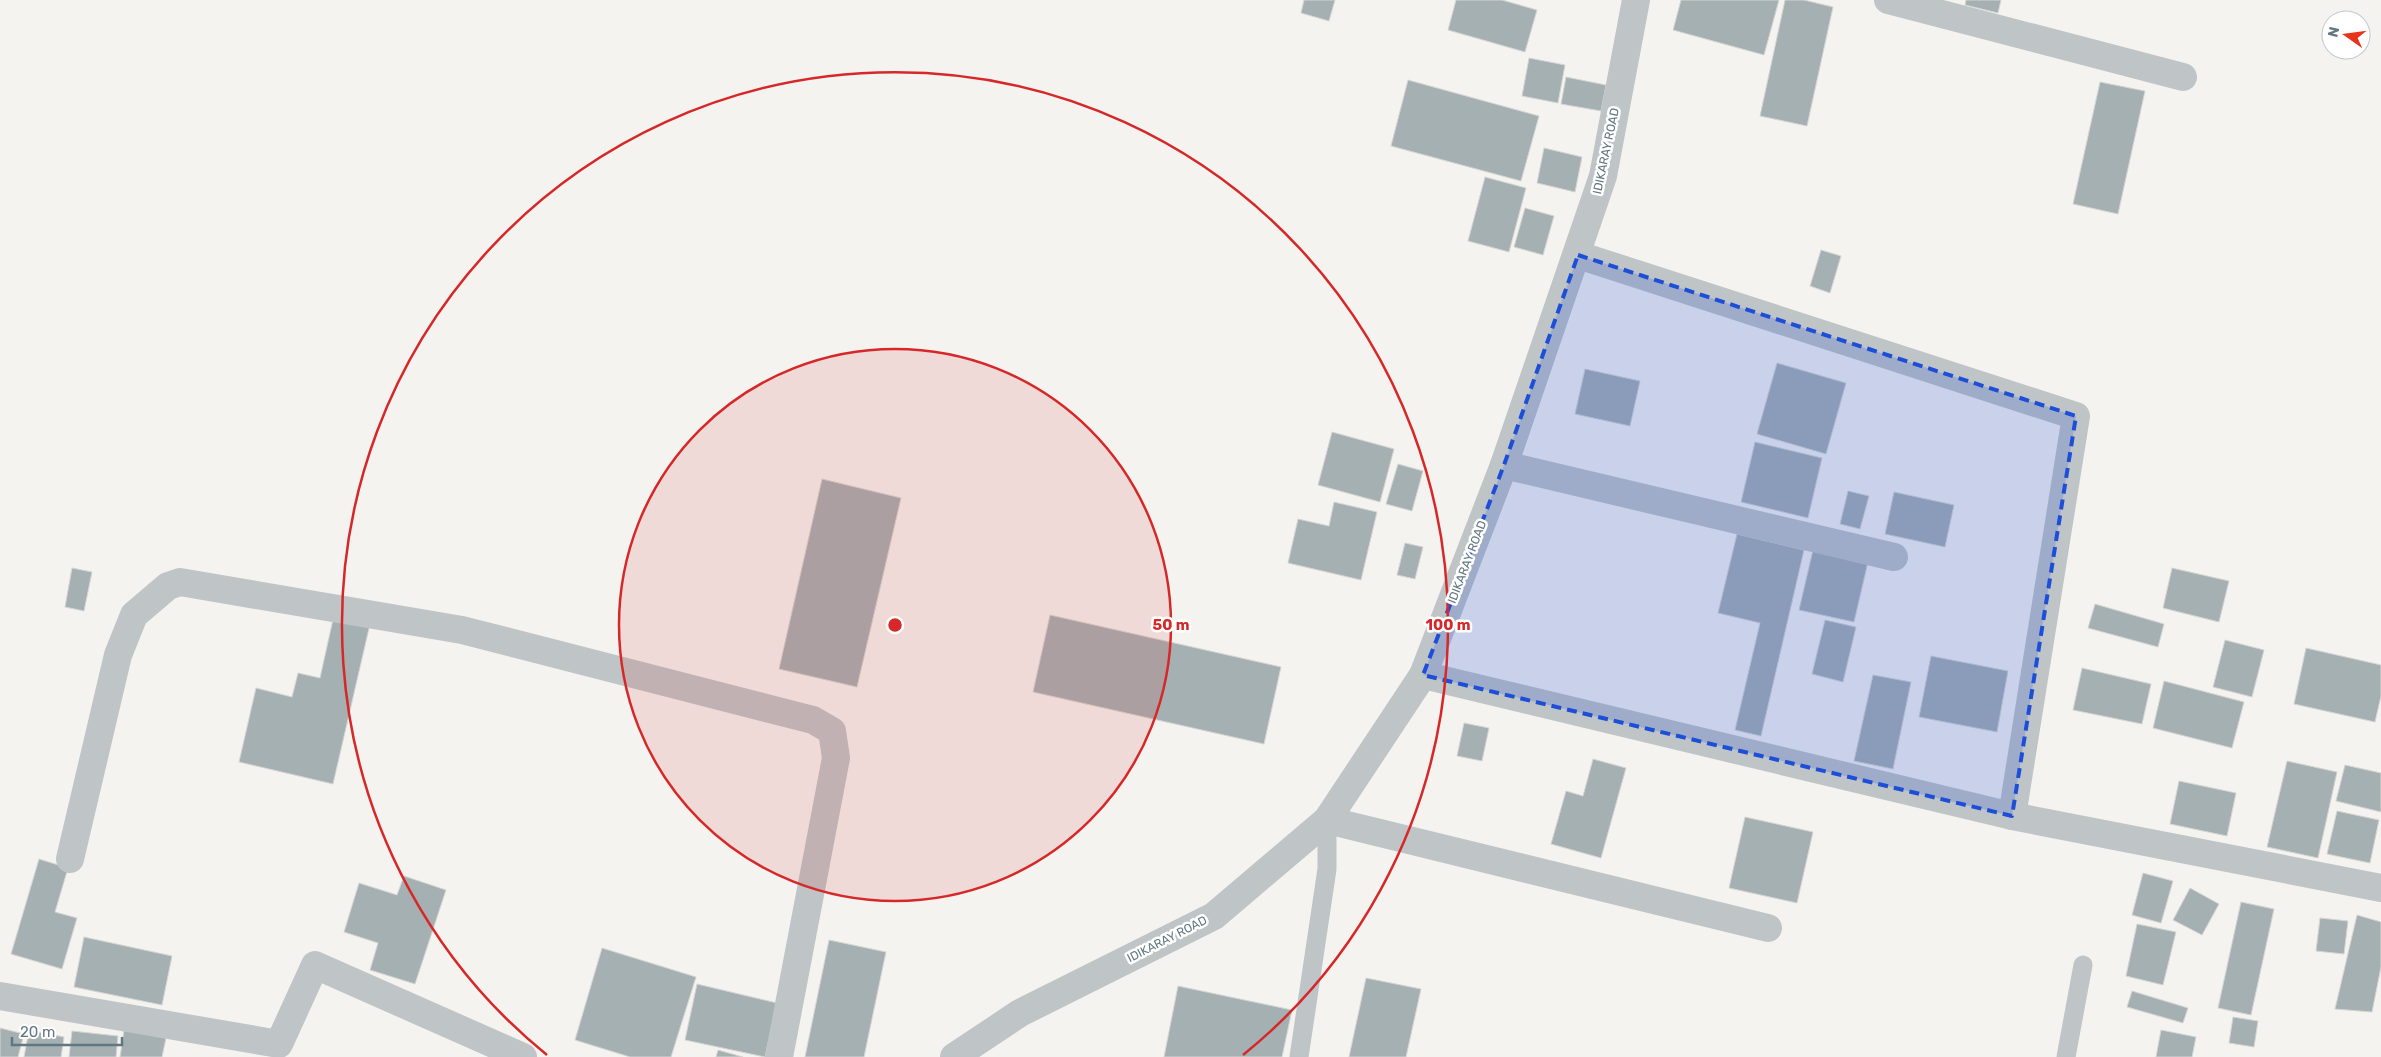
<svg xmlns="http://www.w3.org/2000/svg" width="2381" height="1057" font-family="Rubik,sans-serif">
	<rect width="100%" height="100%" fill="#f4f3ef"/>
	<g fill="#a5b0b3" stroke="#d5d5d2">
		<path d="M1304 0H1335L1329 21 1301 13Z"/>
		<path d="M1456 0H1502L1537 10 1525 52 1448 30Z"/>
		<path d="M1681 0H1779L1764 55 1673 30Z"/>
		<path d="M1785 0H1804L1833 7 1807 126 1760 116Z"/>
		<path d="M1966 0H2001L1998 13 1965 5Z"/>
		<path d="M1529 58 1565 65 1558 103 1522 96Z"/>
		<path d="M1566 77 1606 85 1601 111 1561 104Z"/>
		<path d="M1408 80 1539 116 1521 181 1391 146Z"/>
		<path d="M2100 82 2145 91 2118 214 2073 204Z"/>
		<path d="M1544 148 1582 157 1575 192 1537 183Z"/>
		<path d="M1485 177 1526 188 1509 252 1468 241Z"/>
		<path d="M1525 208 1554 216 1543 255 1514 247Z"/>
		<path d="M1821 250 1841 256 1830 293 1810 286Z"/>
		<path d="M1777 363 1846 383 1826 454 1757 434Z"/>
		<path d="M1585 369 1640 381 1630 426 1575 414Z"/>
		<path d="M1332 432 1394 449 1380 502 1318 485Z"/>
		<path d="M1755 442 1822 458 1808 518 1741 502Z"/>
		<path d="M1398 464 1423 471 1412 511 1386 504Z"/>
		<path d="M822 479 901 498 857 687 779 669Z"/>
		<path d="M1848 491 1869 496 1860 529 1840 524Z"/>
		<path d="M1894 492 1954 505 1945 547 1885 534Z"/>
		<path d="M1334 502 1377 512 1361 580 1288 563 1298 519 1329 526Z"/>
		<path d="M1737 534 1804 550 1761 736 1735 730 1760 623 1718 613Z"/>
		<path d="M1405 543 1423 547 1415 579 1397 575Z"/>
		<path d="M1813 550 1868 562 1854 622 1799 610Z"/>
		<path d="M72 568 92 572 84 611 65 607Z"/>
		<path d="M2172 568 2229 581 2219 622 2163 608Z"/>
		<path d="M2095 604 2164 624 2158 647 2088 628Z"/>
		<path d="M334 615 370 624 333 784 239 762 256 688 292 697 298 673 320 678Z"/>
		<path d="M1050 615 1281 667 1264 744 1033 692Z"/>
		<path d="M1825 620 1856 627 1843 682 1812 674Z"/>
		<path d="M2225 640 2264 650 2252 697 2213 687Z"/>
		<path d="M2306 648 2381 665V696L2375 722 2294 704Z"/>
		<path d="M1931 656 2008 671 1997 732 1919 717Z"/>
		<path d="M2082 668 2151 684 2142 724 2073 710Z"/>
		<path d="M1873 675 1911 682 1893 769 1854 761Z"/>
		<path d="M2164 681 2244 702 2232 748 2153 728Z"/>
		<path d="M1464 723 1489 728 1482 761 1457 756Z"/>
		<path d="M1593 759 1626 768 1601 858 1551 844 1566 791 1583 796Z"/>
		<path d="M2287 761 2337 772 2318 858 2267 847Z"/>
		<path d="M2345 765 2381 773V812L2336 801Z"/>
		<path d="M2179 781 2236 793 2227 836 2170 824Z"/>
		<path d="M2337 811 2379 820 2370 863 2327 854Z"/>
		<path d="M1745 817 1813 832 1797 903 1729 888Z"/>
		<path d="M39 859 68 868 55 912 77 918 62 969 11 954Z"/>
		<path d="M2143 873 2173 881 2161 923 2132 915Z"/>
		<path d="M404 876 446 890 415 984 370 970 378 943 344 932 359 883 397 895Z"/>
		<path d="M2190 888 2219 904 2202 935 2173 920Z"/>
		<path d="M2241 902 2274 909 2251 1015 2218 1008Z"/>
		<path d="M2357 915 2381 922V967L2372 1012 2335 1009Z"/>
		<path d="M2320 918 2348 921 2344 954 2316 951Z"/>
		<path d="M2137 924 2176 932 2163 985 2126 976Z"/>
		<path d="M84 937 172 956 162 1005 74 987Z"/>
		<path d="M829 940 886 952 864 1057H805Z"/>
		<path d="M602 948 696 977 671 1057H630L575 1040Z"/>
		<path d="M1366 978 1421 989 1406 1057H1349Z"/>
		<path d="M697 984 777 1003 765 1057 685 1040Z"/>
		<path d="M1178 986 1292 1010 1282 1057H1164Z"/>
		<path d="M2132 991 2188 1008 2183 1023 2127 1007Z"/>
		<path d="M2233 1017 2258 1021 2254 1047 2229 1043Z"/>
		<path d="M0 1028 24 1034 18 1057H0Z"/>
		<path d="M29 1030 64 1037 61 1057H24Z"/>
		<path d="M124 1030 166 1038 162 1057H120Z"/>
		<path d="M2161 1030 2196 1037 2192 1057H2156Z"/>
		<path d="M72 1031 118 1036 116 1057H69Z"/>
		<path d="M718 1050 743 1057H716Z"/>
	</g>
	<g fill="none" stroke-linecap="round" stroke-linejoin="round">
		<g stroke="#bfc4c6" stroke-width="19">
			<path d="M1299 1057 1327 869V820"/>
			<path d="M2066 1057 2083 965"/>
		</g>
		<g stroke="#bfc4c6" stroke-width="28">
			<path d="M1888 0 2183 77"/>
			<path d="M1578 255 2076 416 2012 816"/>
			<path d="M1504 465 1894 557"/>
			<path d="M1423 675 2012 816 2381 888"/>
			<path d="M1327 820 1768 928"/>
			<path d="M70 859 118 655 134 615 168 586 180 582 462 630 813 720 832 731 836 758 779 1057"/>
			<path d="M0 996 279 1044 315 965 523 1057"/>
		</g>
		<path stroke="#bfc4c6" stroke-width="28" d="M954 1057 1020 1013 1214 916 1327 820 1423 675 1504 465 1603 176 1636 0"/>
	</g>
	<path fill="#1d4ed8" fill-opacity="0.2" stroke="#1d4ed8" stroke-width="4" stroke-dasharray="10 6" stroke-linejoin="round" d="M1578 255 2076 416 2012 816 1423 675 1504 465Z"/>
	<circle cx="895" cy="625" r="276" fill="#d62828" fill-opacity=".12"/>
	<g fill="none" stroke="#d62828" stroke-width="2.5">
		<circle cx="895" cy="625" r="276"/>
		<path d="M547 1055A553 553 0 1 1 1243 1055"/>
	</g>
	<g text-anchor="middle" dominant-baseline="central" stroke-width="5" stroke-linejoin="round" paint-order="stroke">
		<g font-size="12" fill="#627781" stroke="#fff">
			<text transform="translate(1606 151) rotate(-78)">IDIKARAY ROAD</text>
			<text transform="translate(1467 562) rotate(-69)">IDIKARAY ROAD</text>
			<text transform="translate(1167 939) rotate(-27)">IDIKARAY ROAD</text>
		</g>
	</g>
	<circle cx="895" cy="625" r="8" fill="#d62828" stroke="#fff" stroke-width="2.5"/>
	<g font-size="15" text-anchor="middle" font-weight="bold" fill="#d62828" stroke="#fff" stroke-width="5" stroke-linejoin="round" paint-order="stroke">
		<text x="1171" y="630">50 m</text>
		<text x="1448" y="630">100 m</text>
	</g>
	<g transform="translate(2346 35) rotate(284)"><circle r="24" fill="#ffffff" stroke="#c0c9cd"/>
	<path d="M0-4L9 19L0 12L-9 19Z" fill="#e7341d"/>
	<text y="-8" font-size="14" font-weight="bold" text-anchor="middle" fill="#627781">N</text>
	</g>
	<path d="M12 1037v8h110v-8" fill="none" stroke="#627781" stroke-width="2.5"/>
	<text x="20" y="1037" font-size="15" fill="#627781" stroke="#ffffff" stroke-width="4" paint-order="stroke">20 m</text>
</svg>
